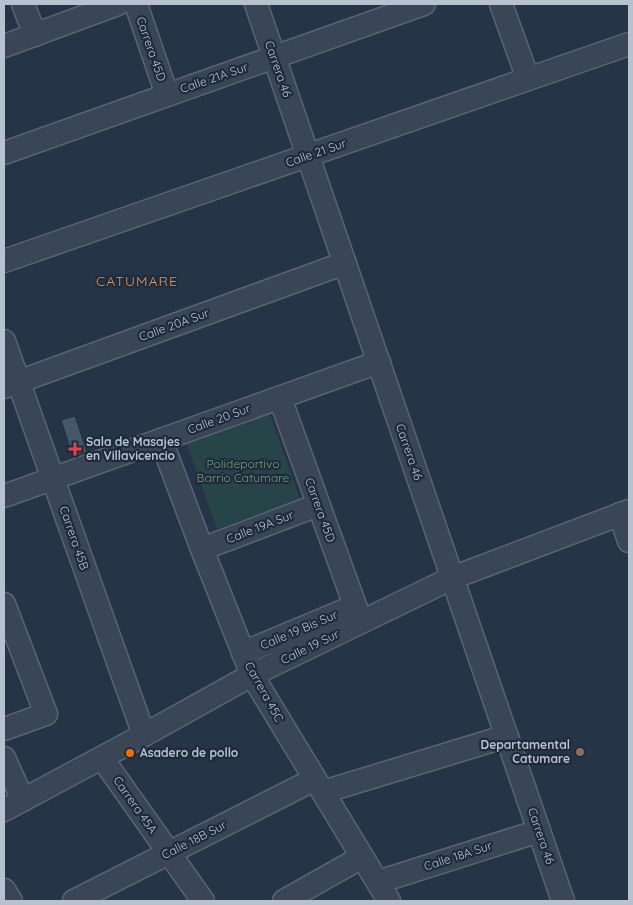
<svg xmlns="http://www.w3.org/2000/svg" width="633" height="905" font-family="Quicksand,sans-serif">
  <rect width="100%" height="100%" fill="#253547"/>
  <!-- green -->
  <polygon fill="#274548" points="269,412 300,499 217,529 186,442"/>
  <!-- building -->
  <polygon fill="#47576b" stroke="#212d3d" points="75,416 87,452 73,457 61,420"/>
  <g fill="none" stroke-linecap="round" stroke-linejoin="round">
    <!-- minor casing -->
    <g stroke="#596473" stroke-width="25">
      <g id="minor">
        <polyline points="23,4 35,35"/>
        <polyline points="136,4 167,95"/>
        <polyline points="256,4 563,901"/>
        <polyline points="501,4 528,79"/>
        <polyline points="4,46 118,4"/>
        <polyline points="4,153 424,4"/>
        <polyline points="4,261 629,44"/>
        <polyline points="4,341 144,735"/>
        <polyline points="4,387 345,263"/>
        <polyline points="280,398 361,622"/>
        <polyline points="161,440 202,549 252,675 389,901"/>
        <polyline points="4,496 379,362"/>
        <polyline points="620,514 629,541"/>
        <polyline points="202,549 318,505"/>
        <polyline points="4,604 46,714 4,729"/>
        <polyline points="243,653 355,606"/>
        <polyline points="4,758 23,800"/>
        <polyline points="102,758 203,901"/>
        <polyline points="323,792 507,736"/>
        <polyline points="4,810 144,735 252,675 452,578 629,511"/>
        <polyline points="378,882 539,831"/>
        <polyline points="4,890 11,901"/>
        <polyline points="74,901 315,779"/>
        <polyline points="284,901 362,857"/>
      </g>
    </g>
    <!-- minor -->
    <use href="#minor" stroke="#3a4656" stroke-width="22"/>
  </g>
  <!-- markers -->
  <path fill="#e0444e" stroke="#1f2b3b" stroke-width="2" d="M72.5 441.5h5v5h5v5h-5v5h-5v-5h-5v-5h5z"/>
  <circle fill="#8d6e63" stroke="#1f2b3b" stroke-width="2" cx="580" cy="752" r="5"/>
  <circle fill="#e8710a" stroke="#1f2b3b" stroke-width="2" cx="130" cy="753" r="5"/>
  <g text-anchor="middle" stroke-width="4.5" stroke-linejoin="round" paint-order="stroke">
    <!-- street labels -->
    <g font-size="12" fill="#b8c2cf" stroke="#1f2b3b">
      <text transform="translate(151 49) rotate(71)" y="4">Carrera 45D</text>
      <text transform="translate(278 69) rotate(71)" y="4">Carrera 46</text>
      <text transform="translate(214 78) rotate(-19)" y="4">Calle 21A Sur</text>
      <text transform="translate(316 153) rotate(-19)" y="4">Calle 21 Sur</text>
      <text transform="translate(174 325) rotate(-20)" y="4">Calle 20A Sur</text>
      <text transform="translate(219 419) rotate(-20)" y="4">Calle 20 Sur</text>
      <text transform="translate(409 452) rotate(71)" y="4">Carrera 46</text>
      <text transform="translate(320 510) rotate(70)" y="4">Carrera 45D</text>
      <text transform="translate(260 527) rotate(-21)" y="4">Calle 19A Sur</text>
      <text transform="translate(74 538) rotate(71)" y="4">Carrera 45B</text>
      <text transform="translate(299 630) rotate(-23)" y="4">Calle 19 Bis Sur</text>
      <text transform="translate(310 647) rotate(-26)" y="4">Calle 19 Sur</text>
      <text transform="translate(264 692) rotate(61)" y="4">Carrera 45C</text>
      <text transform="translate(135 805) rotate(55)" y="4">Carrera 45A</text>
      <text transform="translate(541 836) rotate(71)" y="4">Carrera 46</text>
      <text transform="translate(194 840) rotate(-27)" y="4">Calle 18B Sur</text>
      <text transform="translate(458 856) rotate(-18)" y="4">Calle 18A Sur</text>
    </g>
    <!-- poi labels -->
    <g font-size="12" font-weight="bold" fill="#b8c2cf" stroke="#1f2b3b" text-anchor="start">
      <text x="86" y="446">Sala de Masajes<tspan x="86" dy="14">en Villavicencio</tspan></text>
      <text x="570" y="749" text-anchor="end">Departamental<tspan x="570" dy="14">Catumare</tspan></text>
      <text x="140" y="757">Asadero de pollo</text>
    </g>
    <!-- park labels -->
    <g font-size="12" fill="#6da278" stroke="#1f2b3b">
      <text x="243" y="468">Polideportivo<tspan x="243" dy="14">Barrio Catumare</tspan></text>
    </g>
    <!-- neighbourhood labels -->
    <g font-size="14" letter-spacing="1" fill="#e09562" stroke="#1f2b3b">
      <text x="137" y="286">CATUMARE</text>
    </g>
  </g>
  <!-- border -->
  <rect width="633" height="905" fill="none" stroke="#b8c2cf" stroke-width="10"/>
</svg>
